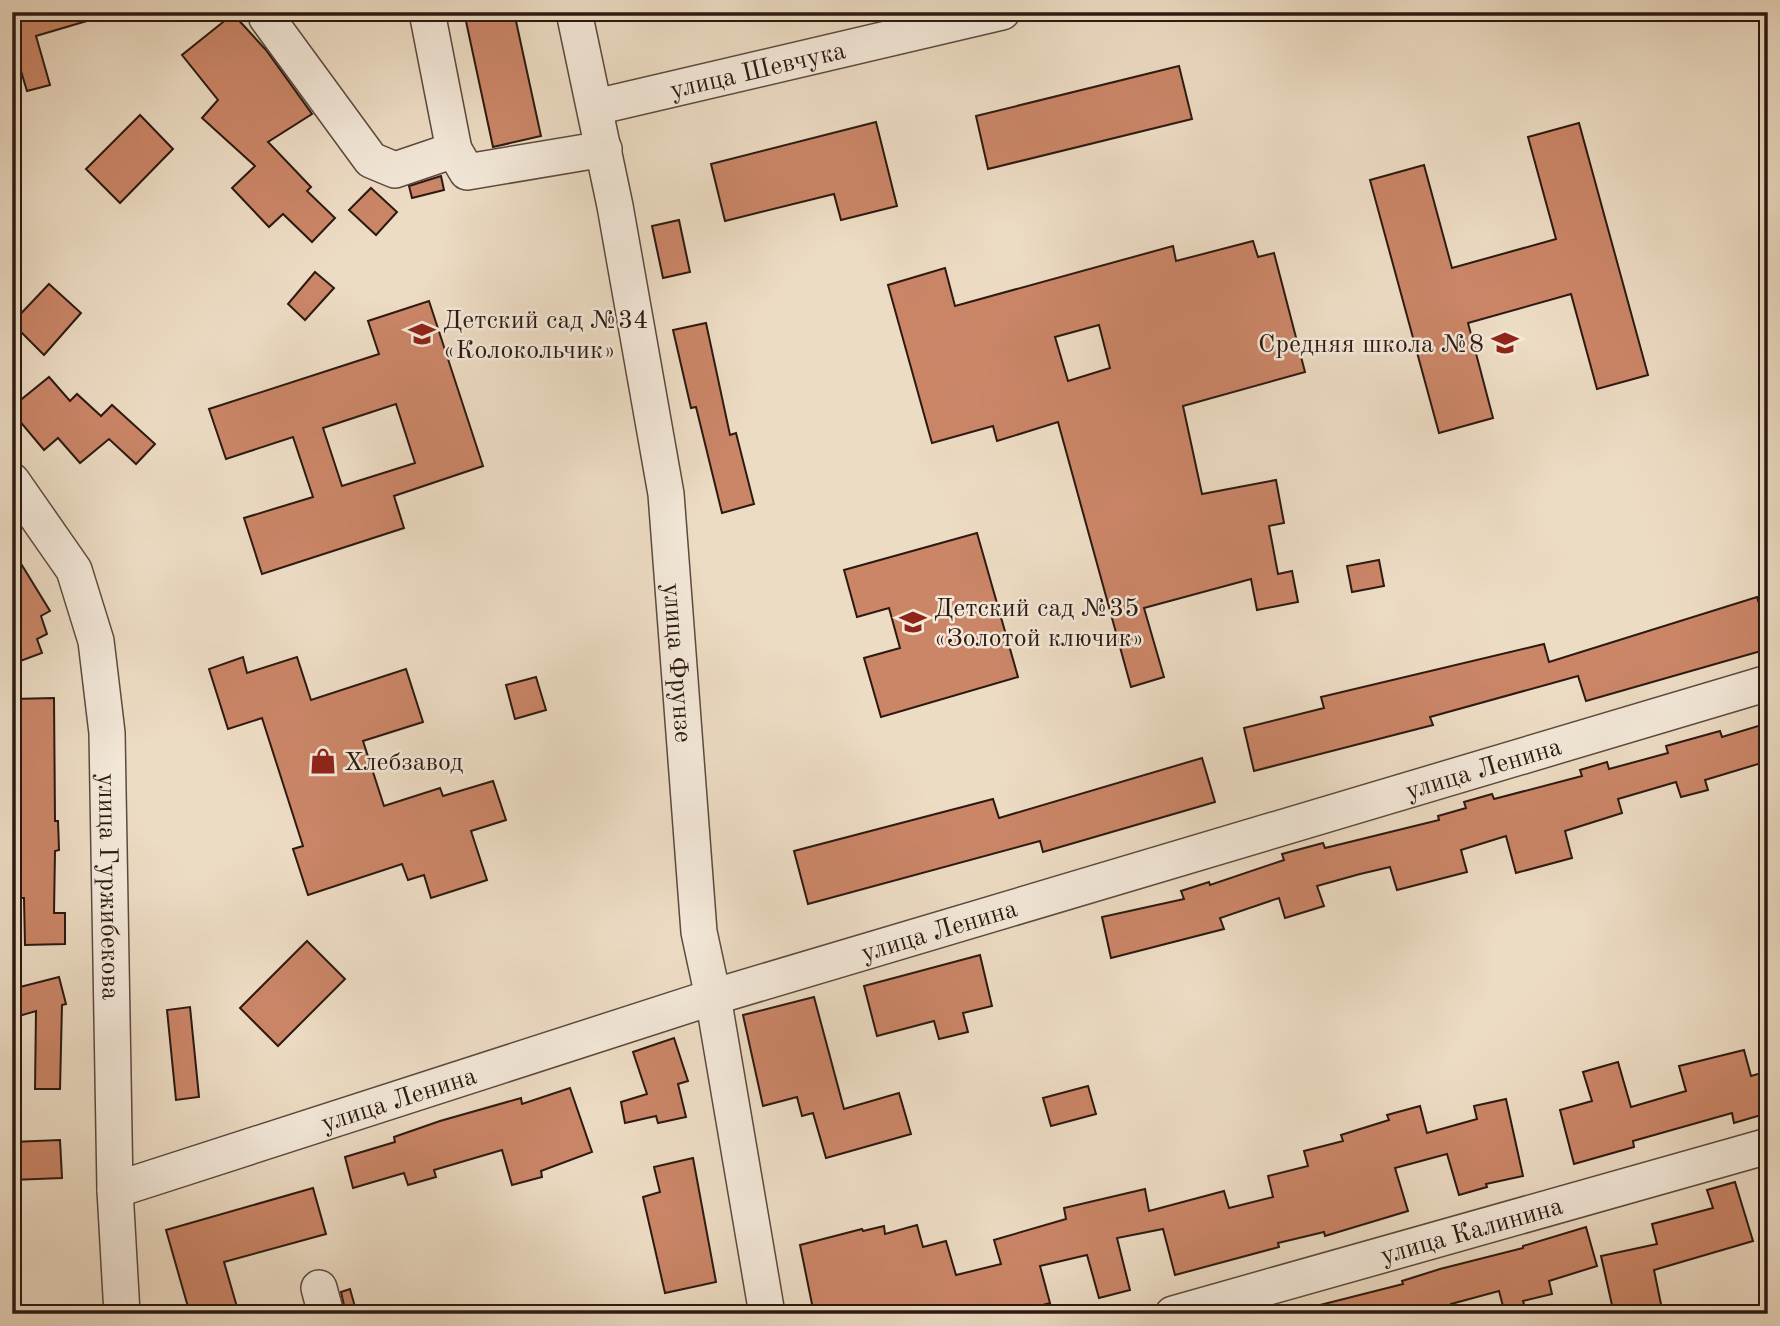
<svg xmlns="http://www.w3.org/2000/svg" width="1780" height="1326" font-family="'Old Standard TT',serif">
  <rect width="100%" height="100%" fill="#eddcc4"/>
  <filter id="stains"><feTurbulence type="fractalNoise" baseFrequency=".00286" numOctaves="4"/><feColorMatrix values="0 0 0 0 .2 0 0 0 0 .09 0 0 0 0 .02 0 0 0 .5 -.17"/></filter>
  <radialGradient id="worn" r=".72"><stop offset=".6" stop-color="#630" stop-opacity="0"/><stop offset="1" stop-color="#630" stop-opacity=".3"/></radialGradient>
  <!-- building -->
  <g fill="#cb8668" stroke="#2c1911" stroke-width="2" fill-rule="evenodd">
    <polygon points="12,12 96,12 97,18 36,36 50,85 27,91 12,41"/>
    <polygon points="464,12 514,12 541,136 493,147"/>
    <polygon points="233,14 266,50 312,114 268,142 311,187 307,191 335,218 312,242 283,214 269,227 232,188 255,166 202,118 218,100 182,55"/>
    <polygon points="1179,66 1192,119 988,169 976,116"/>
    <polygon points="140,115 173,149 120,203 86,169"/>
    <polygon points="876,122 897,206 841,220 834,194 725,221 711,164"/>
    <polygon points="1579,123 1648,375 1597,389 1571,294 1468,323 1493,418 1439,433 1370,180 1424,165 1452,268 1556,239 1528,137"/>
    <polygon points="441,176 444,190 412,198 409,186"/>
    <polygon points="371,188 397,212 376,235 349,210"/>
    <polygon points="679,220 690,272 663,278 652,226"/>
    <path d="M 1253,241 L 1258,257 L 1274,253 L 1305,372 L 1183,406 L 1202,494 L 1276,480 L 1284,523 L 1269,526 L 1278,574 L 1292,571 L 1298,602 L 1257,610 L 1251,579 L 1144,608 L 1164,677 L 1131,687 L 1058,422 L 997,441 L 993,426 L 932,443 L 888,285 L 945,268 L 955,306 L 1173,246 L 1176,261 ZM 1099,325 L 1110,368 L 1068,381 L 1055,337 Z"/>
    <polygon points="315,272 334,288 305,320 288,304"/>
    <polygon points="49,284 81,313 44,355 12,323"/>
    <path d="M 429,301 L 483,466 L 394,496 L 404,528 L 262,574 L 244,518 L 313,497 L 293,437 L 226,459 L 209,409 L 379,354 L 368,321 ZM 396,404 L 415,463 L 342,486 L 323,428 Z"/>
    <polygon points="706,323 730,435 736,433 754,504 722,513 696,407 691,408 673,330"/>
    <polygon points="49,377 70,401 77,394 101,416 112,405 155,444 136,464 109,439 80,463 58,438 44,450 12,412 12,407"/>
    <polygon points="977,533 1018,677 881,717 864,658 900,648 889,608 857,617 844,570"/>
    <polygon points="12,549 50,611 41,616 47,634 37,639 42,653 12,664"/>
    <polygon points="1379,560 1384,586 1352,592 1347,566"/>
    <polygon points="1757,597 1768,632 1768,649 1586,701 1578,676 1430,717 1433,725 1254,771 1244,728 1324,708 1321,697 1544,644 1549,662"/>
    <polygon points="243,657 247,673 297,657 311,700 406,669 423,722 363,741 384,806 440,788 443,796 493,781 506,820 471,831 487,880 431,898 424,875 408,880 402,864 308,895 293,849 303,846 262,718 228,729 209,669"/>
    <polygon points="536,677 546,710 515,719 506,685"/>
    <polygon points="54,698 55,821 58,821 59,850 55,851 54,913 65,913 65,944 25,945 24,898 21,898 20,735 12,735 12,699"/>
    <polygon points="1768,723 1768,761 1705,780 1708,790 1681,797 1676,782 1618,799 1622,813 1565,831 1572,858 1516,873 1506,836 1461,850 1467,872 1397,890 1390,867 1360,874 1317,886 1324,906 1285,918 1279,898 1220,918 1224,929 1111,958 1102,917 1184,899 1181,891 1209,882 1210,885 1284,860 1282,854 1323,843 1325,848 1439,820 1438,816 1466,808 1464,802 1492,794 1494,799 1582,776 1580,770 1607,762 1609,769 1668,753 1666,746 1720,731 1722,737"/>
    <polygon points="1202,758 1215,802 1043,852 1040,841 808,904 794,851 993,799 999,818"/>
    <polygon points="307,941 345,979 278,1046 240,1008"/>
    <polygon points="980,955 992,1006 963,1013 968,1032 939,1039 934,1021 877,1036 864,986"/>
    <polygon points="59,977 66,1004 62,1005 60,1089 35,1089 36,1011 12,1018 12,989"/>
    <polygon points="814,997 844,1109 899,1093 911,1134 826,1158 813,1113 802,1116 797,1097 763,1106 743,1015"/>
    <polygon points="190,1007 199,1097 176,1100 167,1010"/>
    <polygon points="674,1038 688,1081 678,1084 686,1117 658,1123 656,1116 625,1123 621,1102 647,1094 633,1052"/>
    <polygon points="1744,1050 1751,1076 1768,1071 1768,1113 1734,1123 1732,1113 1633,1141 1634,1147 1574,1164 1560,1110 1592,1101 1583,1072 1618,1062 1631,1107 1686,1091 1679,1066"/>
    <polygon points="1088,1086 1096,1114 1051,1126 1043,1098"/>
    <polygon points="570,1088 592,1152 541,1171 542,1177 512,1185 502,1150 434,1170 436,1177 408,1185 404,1173 353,1188 345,1157 395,1142 394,1137 440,1121 521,1098 522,1104"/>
    <polygon points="1506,1099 1523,1176 1486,1184 1487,1187 1459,1195 1447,1154 1395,1168 1408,1211 1325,1236 1324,1232 1278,1243 1279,1247 1175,1275 1163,1229 1117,1238 1130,1290 1099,1298 1087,1255 1040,1266 1050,1303 1011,1314 814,1314 800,1245 862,1229 863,1231 884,1226 885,1234 917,1225 923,1247 946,1241 956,1275 1001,1264 994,1240 1066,1219 1064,1208 1145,1189 1149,1211 1224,1191 1229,1208 1273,1197 1268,1176 1308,1166 1304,1151 1343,1141 1341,1135 1389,1120 1387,1115 1420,1106 1427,1133 1477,1119 1474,1106"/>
    <polygon points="60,1140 62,1178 12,1180 12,1142"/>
    <polygon points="693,1158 716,1282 665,1293 643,1197 660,1192 654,1167"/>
    <polygon points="1735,1182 1753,1241 1654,1270 1663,1314 1614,1314 1601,1256 1657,1244 1652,1224 1713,1208 1707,1190"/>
    <polygon points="313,1188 326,1234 224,1262 239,1314 190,1314 166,1230"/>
    <polygon points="1586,1227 1597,1266 1549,1281 1552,1294 1523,1301 1526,1311 1505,1314 1499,1291 1451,1304 1453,1310 1441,1314 1317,1314 1316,1306 1403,1284 1402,1281 1440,1269 1523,1248 1523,1246"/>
    <polygon points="350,1289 357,1314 346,1314 341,1292"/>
  </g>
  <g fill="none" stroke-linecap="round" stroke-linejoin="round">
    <!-- minor casing -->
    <g stroke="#5c4a3e" stroke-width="38">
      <g id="minor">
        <polyline points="274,12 267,18 371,160 395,170 454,150 427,12"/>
        <path id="s1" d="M 574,12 L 615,206 L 666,494 L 699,932 L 713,997 L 767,1314"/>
        <path id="s2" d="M 596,107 L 1002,12"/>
        <polyline points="454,150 467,172 604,149"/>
        <path id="s3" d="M 12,481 L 74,570 L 96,641 L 107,733 L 115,1190 L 122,1314"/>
        <path id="s4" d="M 115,1190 L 713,997 L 1768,683"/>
        <polyline points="319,1288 326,1314"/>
        <path id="s5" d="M 1173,1314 L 1768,1146"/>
      </g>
    </g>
    <!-- minor -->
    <use href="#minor" stroke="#f3e8d9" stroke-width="35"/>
  </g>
  <!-- icons -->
  <defs>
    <g id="school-bare" transform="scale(2.1)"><path d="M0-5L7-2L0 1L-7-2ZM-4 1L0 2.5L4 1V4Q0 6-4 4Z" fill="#8f2418" stroke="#f3e8d9" stroke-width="2.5" paint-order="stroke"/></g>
    <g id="shop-bare" transform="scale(2.1)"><path d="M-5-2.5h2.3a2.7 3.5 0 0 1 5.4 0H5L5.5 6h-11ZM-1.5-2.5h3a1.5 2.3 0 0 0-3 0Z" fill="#8f2418" stroke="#f3e8d9" stroke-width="2.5" paint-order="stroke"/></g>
  </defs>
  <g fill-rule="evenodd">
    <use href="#school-bare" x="422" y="334"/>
    <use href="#school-bare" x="1505" y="343"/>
    <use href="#school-bare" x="913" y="622"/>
    <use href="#shop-bare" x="323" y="761"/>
  </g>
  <g text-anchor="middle" stroke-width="5" stroke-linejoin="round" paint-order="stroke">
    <!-- street labels -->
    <g font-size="26" fill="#2c1911" stroke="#f3e8d9">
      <text dy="9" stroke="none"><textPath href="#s2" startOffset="166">улица Шевчука</textPath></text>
      <text dy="9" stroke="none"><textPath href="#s1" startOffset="660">улица Фрунзе</textPath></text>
      <text dy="9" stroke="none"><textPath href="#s4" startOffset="1432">улица Ленина</textPath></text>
      <text dy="9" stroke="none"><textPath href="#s3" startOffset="429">улица Гуржибекова</textPath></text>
      <text dy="9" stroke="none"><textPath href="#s4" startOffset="864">улица Ленина</textPath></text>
      <text dy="9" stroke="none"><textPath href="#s4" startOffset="298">улица Ленина</textPath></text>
      <text dy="9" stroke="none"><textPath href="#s5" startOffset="310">улица Калинина</textPath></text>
    </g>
    <!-- poi labels -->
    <g font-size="26" fill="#2c1911" stroke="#f3e8d9" text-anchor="start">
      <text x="443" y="328">Детский сад №34<tspan x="443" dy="30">«Колокольчик»</tspan></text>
      <text x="1484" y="352" text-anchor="end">Средняя школа №8</text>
      <text x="934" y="616">Детский сад №35<tspan x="934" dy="30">«Золотой ключик»</tspan></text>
      <text x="344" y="770">Хлебзавод</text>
    </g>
  </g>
  <!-- margin -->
  <rect width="1780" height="1326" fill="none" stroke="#eddcc4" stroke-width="42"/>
  <rect x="14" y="14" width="1752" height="1298" fill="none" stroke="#2c1911" stroke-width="3.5"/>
  <rect x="21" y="21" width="1738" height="1284" fill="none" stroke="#2c1911" stroke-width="2"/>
  <rect width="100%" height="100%" filter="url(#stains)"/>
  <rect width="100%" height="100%" fill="url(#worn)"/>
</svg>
